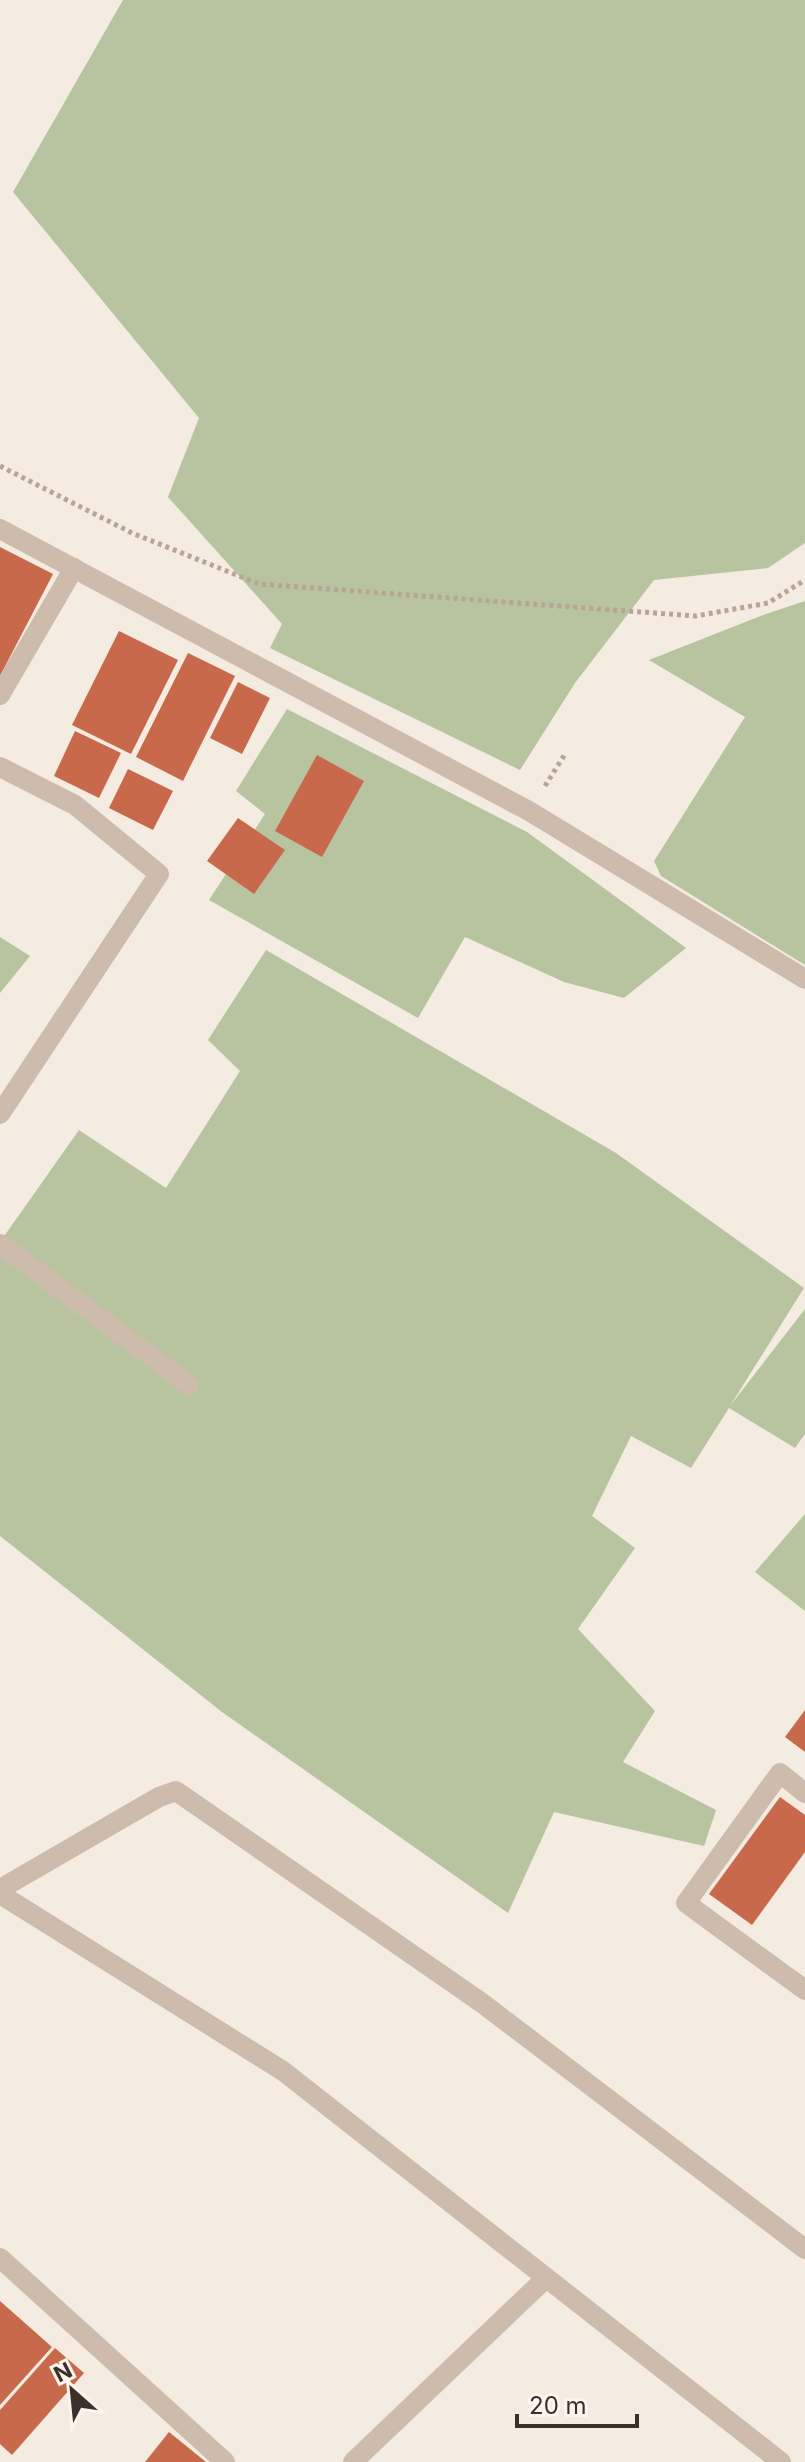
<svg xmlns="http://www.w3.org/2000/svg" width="805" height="2462" font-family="Inter,sans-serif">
  <rect width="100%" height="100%" fill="#f4ebe1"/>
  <!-- green -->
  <g fill="#b8c4a0">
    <polygon points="123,0 805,0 805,543 768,568 654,580 575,683 520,770 270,648 282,624 168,497 199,418 13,192"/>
    <polygon points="805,601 805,965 661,876 654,861 745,717 649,660 763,615"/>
    <polygon points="287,709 527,832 686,948 624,998 564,982 465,937 418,1018 209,900 265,814 236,791"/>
    <polygon points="0,937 30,956 0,993"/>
    <polygon points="266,950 616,1153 804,1288 730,1406 805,1309 805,1434 795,1448 729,1408 691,1468 631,1436 592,1516 635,1548 578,1629 655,1711 623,1762 716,1810 704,1846 554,1812 508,1913 222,1712 0,1536 0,1242 79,1130 166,1188 240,1071 208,1040"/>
    <polygon points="805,1514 805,1611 755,1572"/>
  </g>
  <!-- building -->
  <g fill="#c8694b">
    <polygon points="0,547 53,574 0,676"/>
    <polygon points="119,631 178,660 131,754 72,725"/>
    <polygon points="188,653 235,676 183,781 136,757"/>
    <polygon points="238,682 270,698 242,754 210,738"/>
    <polygon points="75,731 121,753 99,798 54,776"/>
    <polygon points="317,755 364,781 322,857 275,831"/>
    <polygon points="128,769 173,791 153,830 109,808"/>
    <polygon points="238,818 285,850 254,894 207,861"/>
    <polygon points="805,1710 805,1752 785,1737"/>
    <polygon points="780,1797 805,1815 805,1852 752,1925 709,1894"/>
    <polygon points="0,2301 52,2347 0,2405"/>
    <polygon points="55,2348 84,2373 12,2455 0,2444 0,2410"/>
    <polygon points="169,2432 206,2462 145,2462"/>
  </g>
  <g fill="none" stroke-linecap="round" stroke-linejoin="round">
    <!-- path -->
    <g stroke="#b9a596" stroke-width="5" stroke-dasharray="4 4" stroke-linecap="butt">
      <polyline points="0,466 132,533 259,584 696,616 768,603 805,580"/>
      <polyline points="545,786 565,754"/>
    </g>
    <!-- minor -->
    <g stroke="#cdbbac" stroke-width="20">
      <polyline points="0,529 529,811 805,979"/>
      <polyline points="0,695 74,568"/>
      <polyline points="0,767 75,805 159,874 0,1114"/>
      <polyline points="0,1244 189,1385"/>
      <polyline points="805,1793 780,1773 686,1903 805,1990"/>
      <polyline points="0,1889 159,1797 176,1791 482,2003 805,2249"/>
      <polyline points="0,1894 283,2071 781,2462"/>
      <polyline points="0,2258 225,2462"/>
      <polyline points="353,2462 545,2279"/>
    </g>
  </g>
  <!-- north arrow -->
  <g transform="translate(72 2390) rotate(333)" stroke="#fbf5ee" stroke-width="6" paint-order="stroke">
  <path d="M0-6L14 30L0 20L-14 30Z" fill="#3b302b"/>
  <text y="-12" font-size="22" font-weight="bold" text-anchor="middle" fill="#3b302b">N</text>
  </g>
  <!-- scale -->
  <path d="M517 2414v12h120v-12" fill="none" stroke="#3b302b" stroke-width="4"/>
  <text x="529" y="2414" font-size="24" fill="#3b302b" stroke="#fbf5ee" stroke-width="6" paint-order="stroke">20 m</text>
</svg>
